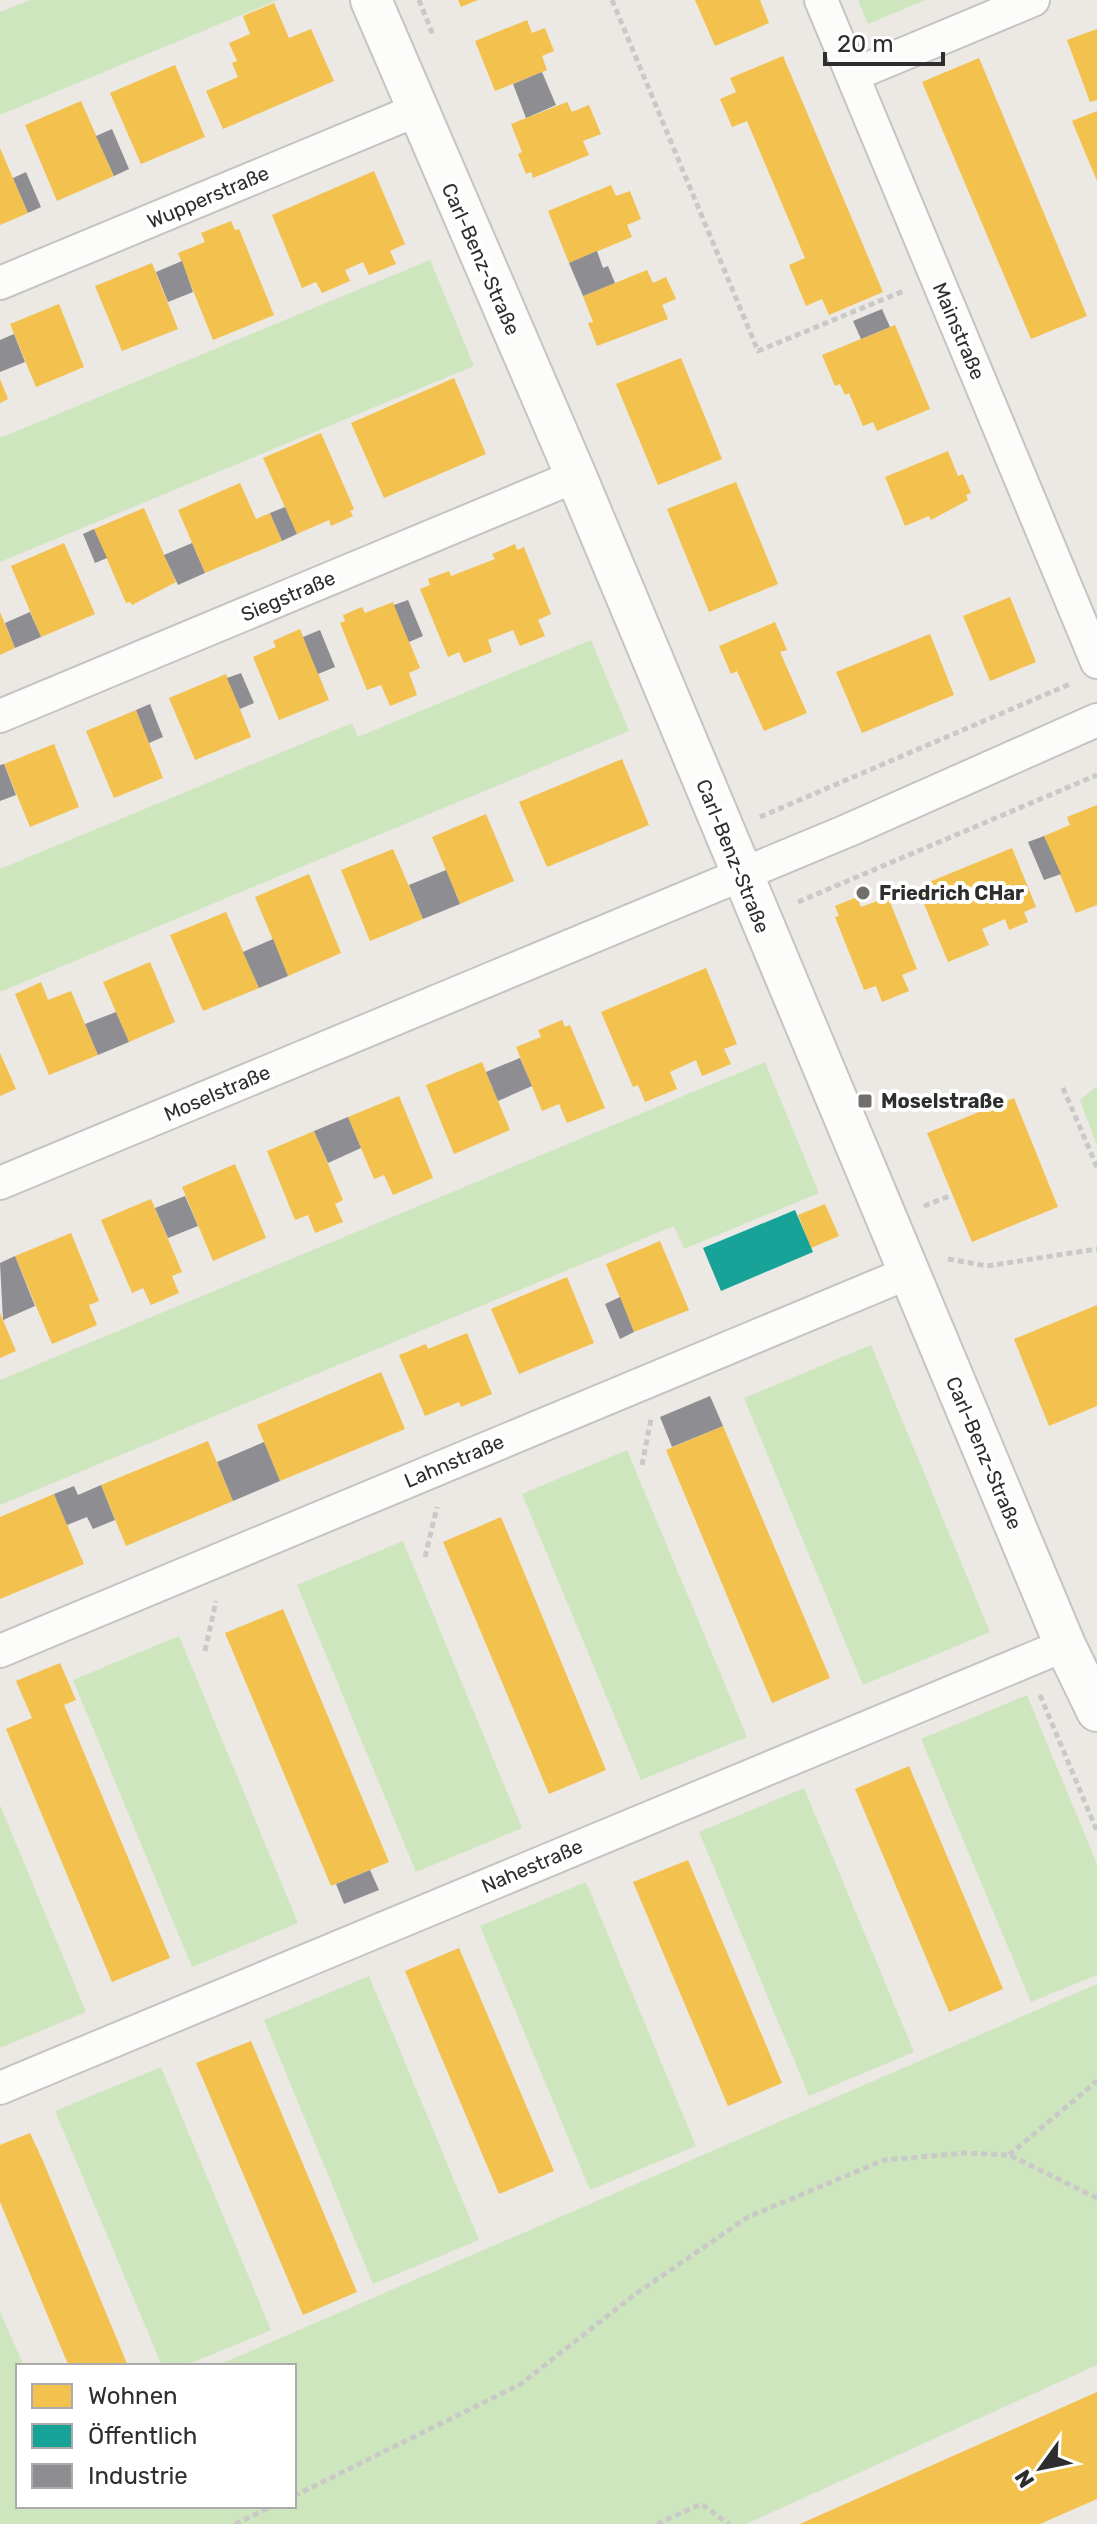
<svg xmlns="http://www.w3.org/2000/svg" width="1097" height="2524" font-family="Rubik,sans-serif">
  <rect width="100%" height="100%" fill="#ece8e4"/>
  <!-- green -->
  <g fill="#cee6be">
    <polygon points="30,0 278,0 0,115 0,12"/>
    <polygon points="858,0 925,0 868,24"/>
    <polygon points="430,260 474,366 0,562 0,438"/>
    <polygon points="591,640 629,731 0,992 0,869 352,723 358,737"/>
    <polygon points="765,1062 819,1193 684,1249 674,1226 0,1505 0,1380"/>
    <polygon points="1097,1086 1097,1146 1080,1100"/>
    <polygon points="871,1345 990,1632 863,1685 744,1398"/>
    <polygon points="627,1450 747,1737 641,1780 522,1494"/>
    <polygon points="403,1541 522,1828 416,1872 297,1585"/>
    <polygon points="179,1636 298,1923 192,1967 73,1680"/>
    <polygon points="1027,1695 1097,1864 1097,1975 1031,2002 921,1739"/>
    <polygon points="804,1788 914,2052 809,2096 699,1832"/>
    <polygon points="0,1805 86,2012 0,2048"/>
    <polygon points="586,1882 696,2146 590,2190 480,1926"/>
    <polygon points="369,1976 479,2240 373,2284 264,2020"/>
    <polygon points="1097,1984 1097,2365 746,2524 0,2524 0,2312 24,2366 18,2366 18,2506 294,2506 294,2366 216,2366"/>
    <polygon points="161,2067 271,2330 184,2366 162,2366 55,2111"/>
  </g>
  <!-- homes -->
  <g fill="#f2c14e">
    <polygon points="458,0 478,0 461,7"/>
    <polygon points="695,0 760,0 769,23 715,46"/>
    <polygon points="274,3 289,38 311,29 334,81 223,129 206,91 238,77 232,63 237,61 229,43 250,34 243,16"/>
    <polygon points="527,20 532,33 545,28 554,51 542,56 547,70 495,91 475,41"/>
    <polygon points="1097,29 1097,100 1090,102 1067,40"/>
    <polygon points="783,56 883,292 829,315 822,299 806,306 789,265 805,258 747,121 732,127 720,99 736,92 730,78"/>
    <polygon points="979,58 1087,316 1031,339 922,82"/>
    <polygon points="175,65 205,137 141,164 110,93"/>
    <polygon points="81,101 114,176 57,201 25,125"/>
    <polygon points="567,102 572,112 589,105 601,134 583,141 589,155 533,178 531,172 526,174 518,154 522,152 511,124"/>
    <polygon points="1097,111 1097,181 1072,121"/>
    <polygon points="0,148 28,213 0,225"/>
    <polygon points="374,171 405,244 390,251 396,264 369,275 363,262 345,270 350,281 322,293 316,282 302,288 272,215"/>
    <polygon points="611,185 616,196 630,191 641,219 627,225 632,237 569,263 548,211"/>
    <polygon points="231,221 235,230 239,229 274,315 213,340 178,253 205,242 201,233"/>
    <polygon points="152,263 178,329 122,351 95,286"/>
    <polygon points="647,270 653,283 666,277 676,299 662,305 668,319 597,346 588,323 593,322 583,296"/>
    <polygon points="59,304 84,367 36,387 10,324"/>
    <polygon points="895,325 930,409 877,431 873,422 863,426 849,393 845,395 840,384 835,386 822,355"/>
    <polygon points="681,358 722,459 658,485 616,384"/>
    <polygon points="454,378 486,454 384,498 351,423"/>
    <polygon points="0,379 8,399 0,403"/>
    <polygon points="321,433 354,509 350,511 353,516 331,526 329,520 297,534 263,458"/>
    <polygon points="948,451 958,476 963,474 971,493 966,495 968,500 931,520 929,516 905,526 885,477"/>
    <polygon points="736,482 778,584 709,612 667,509"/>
    <polygon points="240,483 256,519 270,513 282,541 205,573 178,510"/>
    <polygon points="144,508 176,582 132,605 130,602 126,603 94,529"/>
    <polygon points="64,543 95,614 41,637 11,566"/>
    <polygon points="515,544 517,550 524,547 551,614 538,620 545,636 520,646 513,630 488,640 492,652 464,663 459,652 448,657 420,589 430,585 428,579 449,571 451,576 495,559 492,554"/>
    <polygon points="1010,597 1036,662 990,681 963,616"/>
    <polygon points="393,602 420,668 409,673 417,695 390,706 381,685 367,690 340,623 345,621 343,615 362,607 365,613"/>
    <polygon points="0,612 15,648 0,655"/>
    <polygon points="775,622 787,650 780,652 807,713 764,731 737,671 731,674 719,646"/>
    <polygon points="300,629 329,700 279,720 253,657 276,647 273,641"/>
    <polygon points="930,634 954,695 862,733 836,672"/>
    <polygon points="226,674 251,737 195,760 169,698"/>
    <polygon points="136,710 163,778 114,798 86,731"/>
    <polygon points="54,744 79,807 30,827 4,764"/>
    <polygon points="622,759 649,825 547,867 519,802"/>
    <polygon points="1097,805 1097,905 1076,913 1044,836 1070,825 1067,817"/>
    <polygon points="486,814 514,881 460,904 432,837"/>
    <polygon points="1012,848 1036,907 1024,912 1028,922 1009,930 1005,919 982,929 989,945 948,962 917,887"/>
    <polygon points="393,849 423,919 370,941 341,870"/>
    <polygon points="309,874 341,953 288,976 255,897"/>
    <polygon points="857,897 861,907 888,897 917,969 902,975 909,991 882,1002 876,986 864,990 835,917 839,916 835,906"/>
    <polygon points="226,912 259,988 203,1011 170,935"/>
    <polygon points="150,962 175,1022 129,1042 103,982"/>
    <polygon points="706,968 737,1044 724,1049 731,1064 702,1076 696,1060 670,1072 677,1089 645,1102 638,1085 633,1087 601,1012"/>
    <polygon points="41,982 48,1000 71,991 98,1055 49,1075 15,994"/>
    <polygon points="562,1020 565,1027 570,1025 605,1108 567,1123 559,1104 542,1111 516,1047 541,1037 538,1030"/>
    <polygon points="0,1053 16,1089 0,1096"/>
    <polygon points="482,1062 510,1130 454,1154 426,1085"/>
    <polygon points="399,1096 433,1178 393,1195 384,1175 374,1179 348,1117"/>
    <polygon points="1014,1098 1058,1207 972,1242 927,1133"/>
    <polygon points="314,1131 343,1200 335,1204 343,1222 315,1233 308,1215 295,1220 267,1151"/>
    <polygon points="235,1164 266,1238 213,1261 182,1187"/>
    <polygon points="151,1199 182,1272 172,1276 179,1293 151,1305 143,1288 132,1293 101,1220"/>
    <polygon points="825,1204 839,1236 811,1248 798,1215"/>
    <polygon points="71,1233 99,1301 89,1305 97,1325 52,1344 15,1256"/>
    <polygon points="660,1241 689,1310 634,1332 606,1264"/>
    <polygon points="567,1277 594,1343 519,1374 491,1309"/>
    <polygon points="1097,1305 1097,1406 1049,1426 1014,1339"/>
    <polygon points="0,1313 16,1351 0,1358"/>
    <polygon points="467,1333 492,1394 461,1407 459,1402 425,1416 399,1355 426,1344 428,1349"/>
    <polygon points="381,1372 405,1429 280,1481 257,1425"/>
    <polygon points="723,1426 830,1678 772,1703 666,1450"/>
    <polygon points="208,1441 233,1501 126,1546 101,1485"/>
    <polygon points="54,1494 84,1564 0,1599 0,1517"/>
    <polygon points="501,1517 606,1770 549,1794 443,1542"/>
    <polygon points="283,1609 389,1862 331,1886 225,1633"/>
    <polygon points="60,1663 76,1700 64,1705 170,1958 112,1982 6,1729 32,1718 16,1681"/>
    <polygon points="909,1766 1003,1989 949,2012 855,1789"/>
    <polygon points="688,1860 782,2083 728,2106 633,1882"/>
    <polygon points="459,1948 554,2171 499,2194 405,1971"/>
    <polygon points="251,2041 357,2292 303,2315 196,2063"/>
    <polygon points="30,2133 43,2161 128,2366 69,2366 65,2357 0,2202 0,2145"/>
    <polygon points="1097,2392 1097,2499 1040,2524 800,2524"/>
  </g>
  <!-- public -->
  <polygon fill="#17a398" points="795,1210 813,1252 721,1291 703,1248"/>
  <!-- industry -->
  <g fill="#8d8d92">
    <polygon points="542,72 556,105 526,118 513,84"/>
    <polygon points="112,129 129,169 114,176 96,136"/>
    <polygon points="26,172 41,207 28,213 13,178"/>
    <polygon points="597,251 603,268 608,266 615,283 583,296 569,263"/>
    <polygon points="182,261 193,292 168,302 156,272"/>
    <polygon points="882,309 890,327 861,339 853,321"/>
    <polygon points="14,334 25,362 0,372 0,340"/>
    <polygon points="285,507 297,534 282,541 270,513"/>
    <polygon points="94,529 107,558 95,563 83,534"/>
    <polygon points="192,543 205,573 178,585 164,555"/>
    <polygon points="408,600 423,636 409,642 394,605"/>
    <polygon points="30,612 41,637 15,648 5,623"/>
    <polygon points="320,630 335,667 318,674 303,637"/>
    <polygon points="241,673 254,703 240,709 227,678"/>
    <polygon points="150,704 163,737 149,743 136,710"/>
    <polygon points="4,764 16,795 0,801 0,765"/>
    <polygon points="1044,836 1061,874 1044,880 1028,842"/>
    <polygon points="446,870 460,904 423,919 409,885"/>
    <polygon points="273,939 288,976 259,988 243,952"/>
    <polygon points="116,1012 129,1042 98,1055 85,1024"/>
    <polygon points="520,1058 532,1086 498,1101 486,1072"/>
    <polygon points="348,1117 361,1148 328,1163 314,1131"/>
    <polygon points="185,1196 198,1226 168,1238 155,1208"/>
    <polygon points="15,1256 35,1306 3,1320 0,1263"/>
    <polygon points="620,1297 634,1332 620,1339 605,1304"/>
    <polygon points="710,1396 723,1426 672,1447 660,1417"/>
    <polygon points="264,1442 280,1481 233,1501 217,1462"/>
    <polygon points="101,1485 115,1520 93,1529 87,1517 67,1525 54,1494 74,1486 78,1495"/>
    <polygon points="370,1870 379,1890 344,1904 336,1884"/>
  </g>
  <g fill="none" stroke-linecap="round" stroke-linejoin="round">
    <!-- minor casing -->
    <g stroke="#c5c4c5" stroke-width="36">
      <g id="minor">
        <polyline points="821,0 1097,662"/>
        <polyline points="853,75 1033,0"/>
        <polyline points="0,283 417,110"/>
        <polyline points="0,716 576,476"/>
        <polyline points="0,1183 849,830 1097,720"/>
        <polyline points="0,1651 908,1273"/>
        <polyline points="0,2088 1065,1645"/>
      </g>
    </g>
    <!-- tertiary casing -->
    <g stroke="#c5c4c5" stroke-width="44">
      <polyline id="tertiary" points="371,0 576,476 1065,1645 1097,1711"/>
    </g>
    <!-- path -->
    <g stroke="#c9c9c8" stroke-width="5" stroke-dasharray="6 4" stroke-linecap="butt">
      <polyline points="419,0 433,35"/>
      <polyline points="612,0 758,351 906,290"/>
      <polyline points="760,817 1070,684"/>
      <polyline points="798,902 1097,775"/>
      <polyline points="1063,1088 1097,1167"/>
      <polyline points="924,1206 952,1195"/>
      <polyline points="948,1259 987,1266 1097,1249"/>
      <polyline points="642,1465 651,1419"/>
      <polyline points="425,1557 437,1507"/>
      <polyline points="205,1651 216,1601"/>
      <polyline points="1040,1695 1097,1831"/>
      <polyline points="1009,2155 1097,2081"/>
      <polyline points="294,2496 521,2384 634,2295 748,2217 884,2160 965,2153 1009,2155 1097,2198"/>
      <polyline points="235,2524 273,2506"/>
      <polyline points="657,2524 701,2504 729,2524"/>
    </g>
    <!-- minor -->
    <use href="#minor" stroke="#fcfcfb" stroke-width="32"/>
    <!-- tertiary -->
    <use href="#tertiary" stroke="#fcfcfb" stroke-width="40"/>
  </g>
  <!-- markers -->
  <g fill="#706f6e" stroke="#fff" stroke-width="3">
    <circle cx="863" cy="893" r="8"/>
    <rect x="857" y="1093" width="16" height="16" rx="4"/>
  </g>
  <g text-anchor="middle" stroke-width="8" stroke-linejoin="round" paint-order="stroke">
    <!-- street labels -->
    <g font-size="20" fill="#2e2e2e" stroke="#fff">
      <text transform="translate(208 197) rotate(-23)" y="7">Wupperstraße</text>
      <text transform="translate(481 259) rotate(66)" y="7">Carl-Benz-Straße</text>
      <text transform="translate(959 331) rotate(67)" y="7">Mainstraße</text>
      <text transform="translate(288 596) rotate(-23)" y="7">Siegstraße</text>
      <text transform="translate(733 856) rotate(68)" y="7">Carl-Benz-Straße</text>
      <text transform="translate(217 1093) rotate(-23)" y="7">Moselstraße</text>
      <text transform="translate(984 1453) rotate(67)" y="7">Carl-Benz-Straße</text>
      <text transform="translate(454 1461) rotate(-23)" y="7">Lahnstraße</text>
      <text transform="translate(532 1866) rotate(-23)" y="7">Nahestraße</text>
    </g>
    <!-- poi labels -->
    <g font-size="20" font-weight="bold" fill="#2e2e2e" stroke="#fff" text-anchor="start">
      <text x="879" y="900">Friedrich CHar</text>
      <text x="881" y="1108">Moselstraße</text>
    </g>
  </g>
  <!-- legend -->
  <rect x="16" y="2364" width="280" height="144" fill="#ffffff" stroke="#ababab" stroke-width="2"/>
  <rect x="32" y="2384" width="40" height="24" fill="#f2c14e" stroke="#ababab" stroke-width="2"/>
  <text x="88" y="2404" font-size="24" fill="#2e2e2e">Wohnen</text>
  <rect x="32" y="2424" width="40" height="24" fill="#17a398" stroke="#ababab" stroke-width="2"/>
  <text x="88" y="2444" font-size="24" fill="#2e2e2e">Öffentlich</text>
  <rect x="32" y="2464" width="40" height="24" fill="#8d8d92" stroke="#ababab" stroke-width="2"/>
  <text x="88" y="2484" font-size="24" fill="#2e2e2e">Industrie</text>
  <!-- north arrow -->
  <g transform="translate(1041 2468) rotate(237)" stroke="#ffffff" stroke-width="6" paint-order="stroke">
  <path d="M0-6L14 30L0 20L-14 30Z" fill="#2e2e2e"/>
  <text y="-12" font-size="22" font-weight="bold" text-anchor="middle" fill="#2e2e2e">N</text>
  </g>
  <!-- scale -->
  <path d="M825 52v12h118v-12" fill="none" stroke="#2e2e2e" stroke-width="4"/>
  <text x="837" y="52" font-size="24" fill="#2e2e2e" stroke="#ffffff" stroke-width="6" paint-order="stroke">20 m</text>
</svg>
